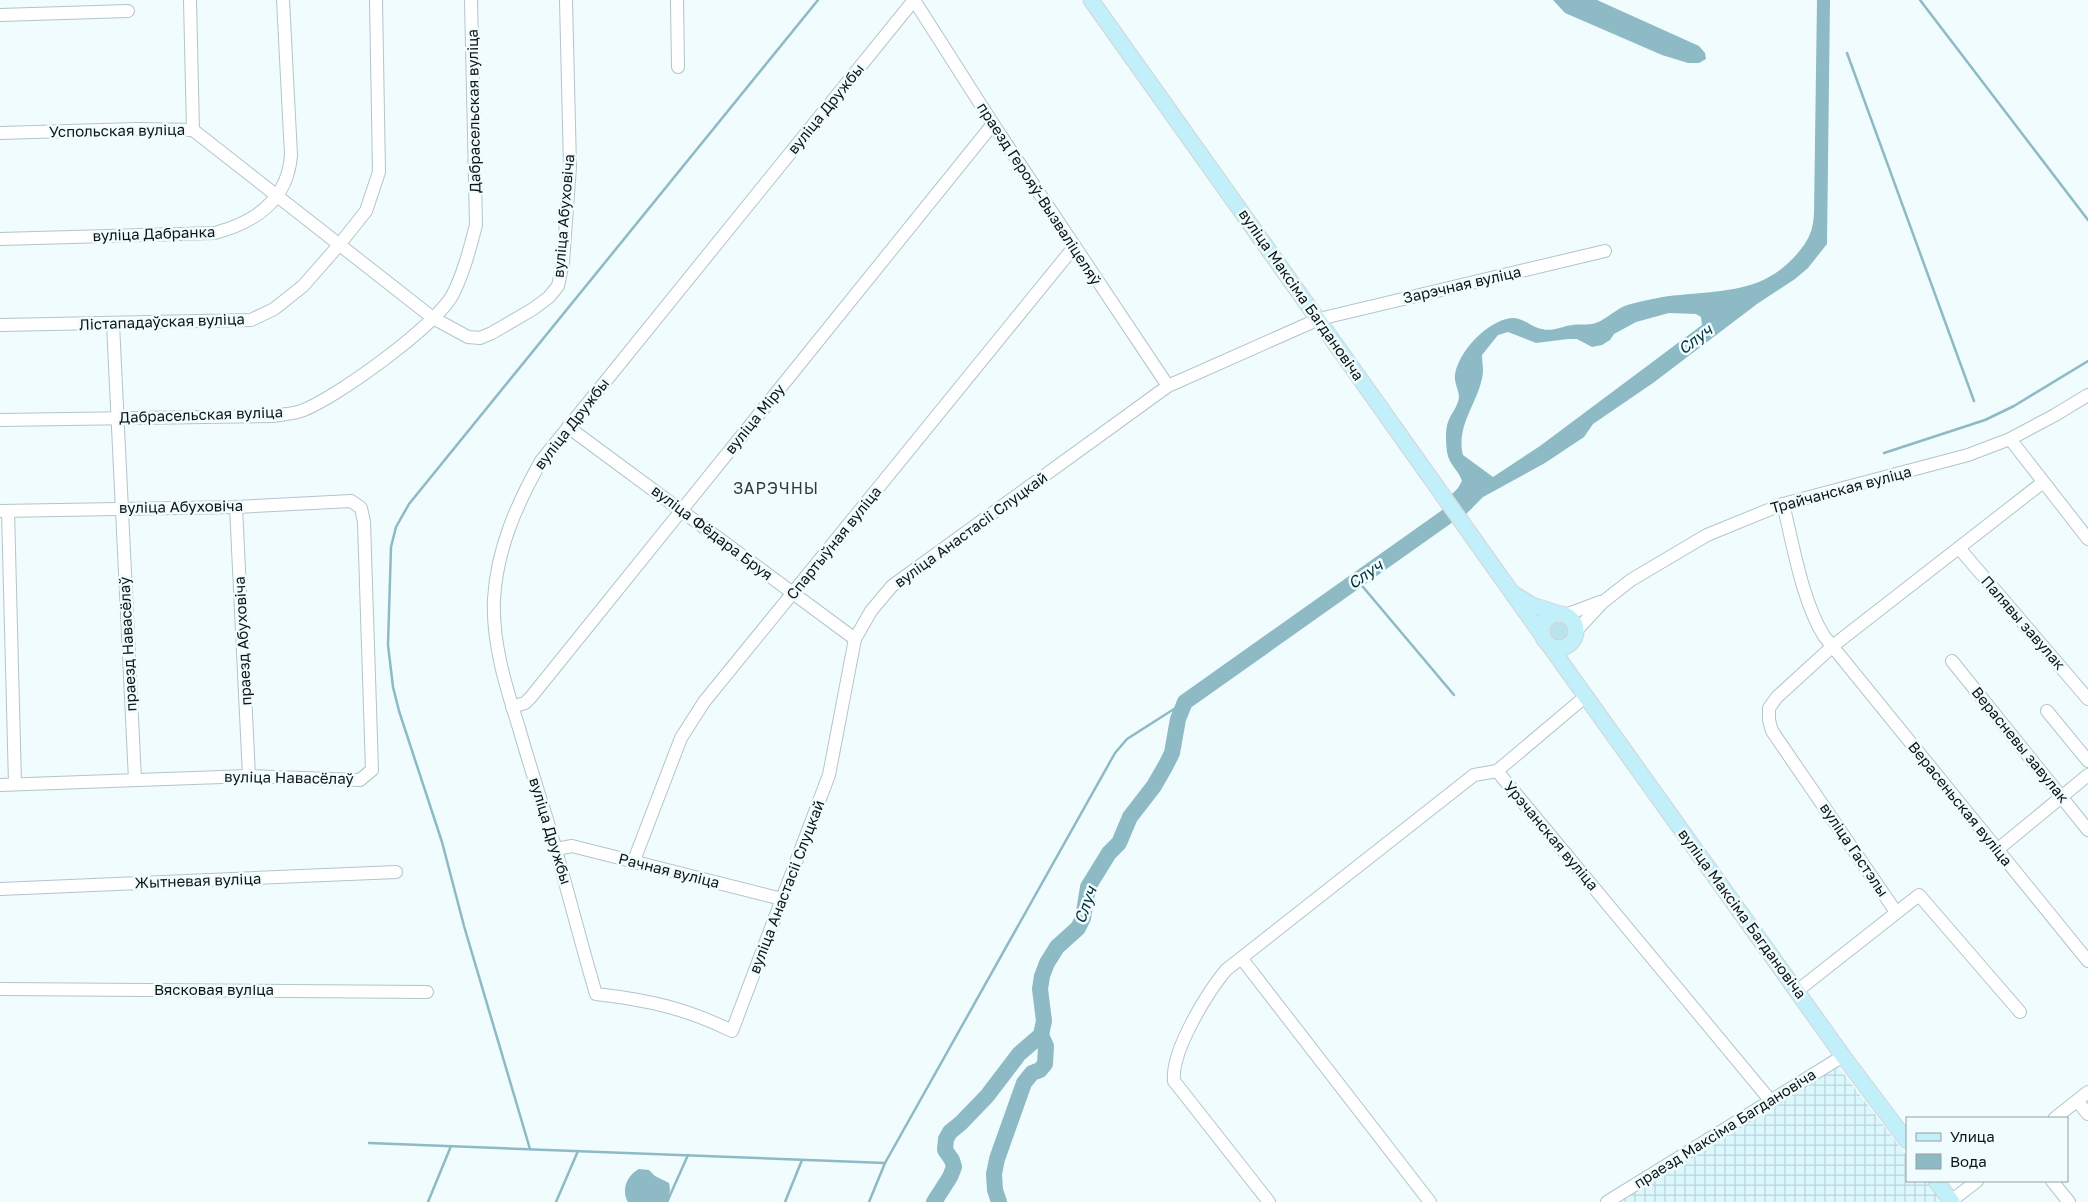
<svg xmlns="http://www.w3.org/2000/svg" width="2088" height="1202" font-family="'Golos Text',sans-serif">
  <defs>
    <pattern id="industrial-grid" width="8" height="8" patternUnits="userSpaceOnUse" patternTransform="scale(1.25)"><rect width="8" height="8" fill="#dcf8ff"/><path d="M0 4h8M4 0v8" fill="none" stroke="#bcd4da"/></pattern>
  </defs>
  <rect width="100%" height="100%" fill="#f0fcfe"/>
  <!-- industrial -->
  <polygon fill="url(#industrial-grid)" points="1837,1065 1907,1156 1907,1181 1926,1181 1943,1202 1613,1202"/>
  <!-- grass -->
  <circle fill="#b9e4ee" cx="1560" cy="631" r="12"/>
  <!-- water -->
  <g fill="#8dbac4" fill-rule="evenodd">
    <polygon points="1553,0 1597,0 1699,46 1705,53 1706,59 1699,63 1688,63 1662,55 1565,13"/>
    <path d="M 1817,0 L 1830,0 L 1827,244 L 1808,268 L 1795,279 L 1757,304 L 1653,383 L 1593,424 L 1584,437 L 1545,463 L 1483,497 L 1466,514 L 1452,494 L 1458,488 L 1462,481 C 1458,469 1449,465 1447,452 C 1446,443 1445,430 1448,422 C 1451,413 1458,407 1459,397 C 1459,390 1454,383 1455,375 C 1458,352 1487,321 1511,318 C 1523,317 1531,327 1542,329 C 1552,332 1563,326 1572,325 C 1578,324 1585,325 1591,324 C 1604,323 1616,307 1631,304 C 1647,300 1663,296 1680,295 C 1726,290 1764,292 1797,254 C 1809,240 1813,231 1814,213 ZM 1669,313 L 1696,314 L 1701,317 L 1702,325 L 1540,446 L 1493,477 L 1463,455 C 1455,424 1481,400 1483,371 C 1483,366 1482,360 1482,355 L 1498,335 L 1508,332 L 1536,343 L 1568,339 L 1577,339 L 1592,347 L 1602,345 L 1610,340 L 1614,334 L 1636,322 Z"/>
    <path d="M 639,1169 L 649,1170 L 655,1176 L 669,1183 L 670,1189 L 668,1202 L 628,1202 C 621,1190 627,1175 639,1169 Z"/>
  </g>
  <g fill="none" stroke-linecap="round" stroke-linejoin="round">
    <!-- stream -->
    <g stroke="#8dbac4" stroke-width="2.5">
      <polyline points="1920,0 2088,220"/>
      <polyline points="1847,53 1974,401"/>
      <polyline points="1884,453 1985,420 2014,406 2088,361"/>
      <polyline points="1358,581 1454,695"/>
      <polyline points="369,1143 885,1163"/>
      <polyline points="530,1149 464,926 442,842 399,711 393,687 388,645 391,547 396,527 409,504 818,0"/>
      <polyline points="428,1202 451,1146"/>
      <polyline points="556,1202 578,1151"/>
      <polyline points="667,1202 688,1155"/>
      <polyline points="785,1202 802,1160"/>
      <polyline points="869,1202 885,1163 1115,753 1127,739 1185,702"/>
    </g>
    <!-- river -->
    <g stroke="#8dbac4" stroke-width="16">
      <polyline points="934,1202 950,1177 954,1167 952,1160 945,1150 946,1139 950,1132 961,1123 987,1096 1019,1054 1041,1035 1044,1021 1040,989 1042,976 1047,963 1057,947 1078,928 1083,918 1088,887 1109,853 1119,843 1130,817 1154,786 1166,765 1172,753 1178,719 1185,702 1466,503"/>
      <polyline points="999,1202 995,1190 994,1174 997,1159 1024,1083 1032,1073 1040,1070 1045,1064 1046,1046 1041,1035"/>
    </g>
    <!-- minor casing -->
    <g stroke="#b3c5ca" stroke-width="14">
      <g id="minor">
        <polyline points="677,0 678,67"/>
        <path d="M 914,0 L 541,461 C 517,504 497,548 494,599 C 492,643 506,687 519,728 C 528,760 538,791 548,823 C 565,879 579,937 596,994 C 648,1000 685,1008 732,1031 L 829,775 L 855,639 L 871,611 L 892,586 L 1168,386 L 1319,319 L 1605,251"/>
        <polyline points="914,0 993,124 1168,386"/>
        <polyline points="0,15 128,11"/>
        <polyline points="193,130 433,318 468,337 480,338 492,333 533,309 549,297 558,286 563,262 570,167 566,0"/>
        <polyline points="0,133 137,129 193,130 190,0"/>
        <path d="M 0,239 L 215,233 C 256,222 288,199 291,155 L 283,0"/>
        <polyline points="113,324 135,780"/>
        <polyline points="0,325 251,320 274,309 303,286 339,245 366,211 379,172 376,0"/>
        <path d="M 0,420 L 274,416 C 283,414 293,414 301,411 C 335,399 437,325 453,294 C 464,272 470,248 476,225 L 471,0"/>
        <polyline points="568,427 855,639"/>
        <polyline points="2010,439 2088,539"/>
        <path d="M 1783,504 C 1793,544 1802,601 1824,636 L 2088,961"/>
        <polyline points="236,507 249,776"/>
        <polyline points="0,511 236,507 351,501 361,508 364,522 372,770 360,780 249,776 0,785"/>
        <polyline points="8,511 15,784"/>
        <polyline points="1959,548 2088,699"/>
        <polyline points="1565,615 1600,602"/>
        <polyline points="1576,631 1603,602 1631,580 1707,535 1783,504 1968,455 2010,439 2055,415 2088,395"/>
        <polyline points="1952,661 2088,830"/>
        <polyline points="512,707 525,703 531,697 993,124"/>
        <polyline points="2047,711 2088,761"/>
        <polyline points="1497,771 1770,1100"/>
        <polyline points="1497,771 1586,696"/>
        <polyline points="556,849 572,846 782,899"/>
        <polyline points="1997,850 2088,775"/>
        <polyline points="633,863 681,738 704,702 1074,247"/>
        <polyline points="0,889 396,872"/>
        <polyline points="1896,912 1772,731 1769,720 1769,708 1777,697 1834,645 2042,483"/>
        <polyline points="1242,959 1430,1202"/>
        <polyline points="0,989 427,992"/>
        <polyline points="1797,991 1919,895 2020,1012"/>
        <polyline points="2077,1101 2088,1114"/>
        <polyline points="2055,1118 2088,1092"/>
        <polyline points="2052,1181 2069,1202"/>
        <polyline points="1951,1201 1977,1181"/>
        <path d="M 1269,1202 L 1174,1081 C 1171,1051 1207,993 1226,970 L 1474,775 L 1497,771"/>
        <polyline points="1607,1202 1843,1056"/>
      </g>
    </g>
    <!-- major casing -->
    <g stroke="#d4d5d5" stroke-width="17">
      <g id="major">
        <polyline points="1091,0 1542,635"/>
        <polyline points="1516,595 1532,605 1560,614"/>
        <circle cx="1559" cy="631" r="17"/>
        <polyline points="1549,645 1843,1056 1907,1141"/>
        <polyline points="1936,1181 1952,1202"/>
      </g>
    </g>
    <!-- minor -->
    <use href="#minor" stroke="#fff" stroke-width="12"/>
    <!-- major -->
    <use href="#major" stroke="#c1effa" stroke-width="15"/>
  </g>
  <g text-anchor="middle" stroke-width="5" stroke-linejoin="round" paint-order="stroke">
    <!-- street labels -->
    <g font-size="15" fill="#0f1617" stroke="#f0fcfe">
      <text transform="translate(826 109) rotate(-51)" y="5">вуліца Дружбы</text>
      <text transform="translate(474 111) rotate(-91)" y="5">Дабрасельская вуліца</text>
      <text transform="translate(117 131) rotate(-1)" y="5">Успольская вуліца</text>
      <text transform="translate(1039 194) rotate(57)" y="5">праезд Герояў-Вызваліцеляў</text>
      <text transform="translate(564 216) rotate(-85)" y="5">вуліца Абуховіча</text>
      <text transform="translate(154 234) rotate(-2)" y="5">вуліца Дабранка</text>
      <text transform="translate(1462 285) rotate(-13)" y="5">Зарэчная вуліца</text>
      <text transform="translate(1301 295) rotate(55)" y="5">вуліца Максіма Багдановіча</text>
      <text transform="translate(162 322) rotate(-2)" y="5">Лістападаўская вуліца</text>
      <text transform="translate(201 415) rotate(-2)" y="5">Дабрасельская вуліца</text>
      <text transform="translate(755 419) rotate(-51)" y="5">вуліца Міру</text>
      <text transform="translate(572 424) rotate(-52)" y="5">вуліца Дружбы</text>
      <text transform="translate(1841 490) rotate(-15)" y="5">Трайчанская вуліца</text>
      <text transform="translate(181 507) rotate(-1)" y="5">вуліца Абуховіча</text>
      <text transform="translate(971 530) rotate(-36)" y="5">вуліца Анастасіі Слуцкай</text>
      <text transform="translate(712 533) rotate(37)" y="5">вуліца Фёдара Бруя</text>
      <text transform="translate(834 543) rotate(-51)" y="5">Спартыўная вуліца</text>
      <text transform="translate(2023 623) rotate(49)" y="5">Палявы завулак</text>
      <text transform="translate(243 641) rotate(-93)" y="5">праезд Абуховіча</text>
      <text transform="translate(128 644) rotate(-93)" y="5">праезд Навасёлаў</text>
      <text transform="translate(2020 745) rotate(51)" y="5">Верасневы завулак</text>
      <text transform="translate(289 778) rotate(1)" y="5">вуліца Навасёлаў</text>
      <text transform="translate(1960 804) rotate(51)" y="5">Верасеньская вуліца</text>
      <text transform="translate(550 831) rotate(73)" y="5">вуліца Дружбы</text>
      <text transform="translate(1551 836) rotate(50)" y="5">Урэчанская вуліца</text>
      <text transform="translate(1854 850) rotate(56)" y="5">вуліца Гастэлы</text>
      <text transform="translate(669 871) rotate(14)" y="5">Рачная вуліца</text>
      <text transform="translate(198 881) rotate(-2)" y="5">Жытневая вуліца</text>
      <text transform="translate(787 887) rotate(-69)" y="5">вуліца Анастасіі Слуцкай</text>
      <text transform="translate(1742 914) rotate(54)" y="5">вуліца Максіма Багдановіча</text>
      <text x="214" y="995">Вясковая вуліца</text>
      <text transform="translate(1725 1129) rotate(-32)" y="5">праезд Максіма Багдановіча</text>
    </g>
    <!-- water labels -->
    <g font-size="16" font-style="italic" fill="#05323a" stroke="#f0fcfe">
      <text transform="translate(1695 339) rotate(-37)" y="6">Случ</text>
      <text transform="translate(1365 574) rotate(-35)" y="6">Случ</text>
      <text transform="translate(1085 905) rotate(-71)" y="6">Случ</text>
    </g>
    <!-- neighbourhood labels -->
    <g font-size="16" letter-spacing="1" fill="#2d3c40" stroke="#f0fcfe">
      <text x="776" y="494">ЗАРЭЧНЫ</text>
    </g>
  </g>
  <!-- legend -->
  <rect x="1906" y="1117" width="162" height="65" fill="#f0fcfe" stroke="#96a0a2"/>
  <rect x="1916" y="1133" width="25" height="8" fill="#c1effa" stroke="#96a0a2"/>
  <text x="1950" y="1142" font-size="15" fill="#0f1617">Улица</text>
  <rect x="1916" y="1154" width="25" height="15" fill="#8dbac4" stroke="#96a0a2"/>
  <text x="1950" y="1167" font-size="15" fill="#0f1617">Вода</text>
</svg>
